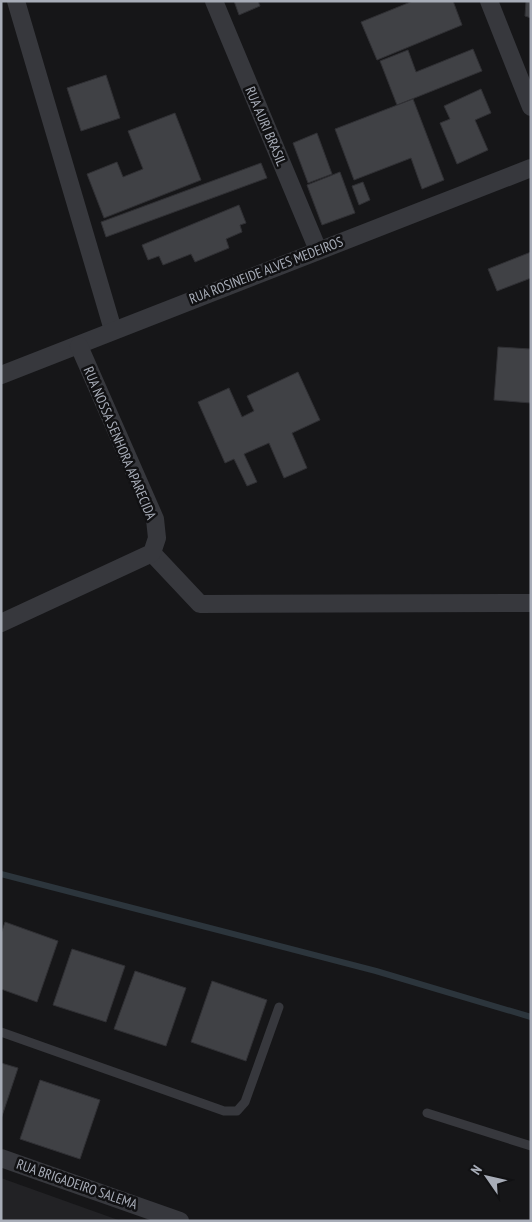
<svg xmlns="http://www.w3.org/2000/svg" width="532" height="1222" font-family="'PT Sans Narrow',sans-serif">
  <rect width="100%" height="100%" fill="#161618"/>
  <!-- built -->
  <polygon fill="#222225" points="1,1178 121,1221 1,1221"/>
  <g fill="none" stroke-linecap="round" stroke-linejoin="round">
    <!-- stream -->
    <polyline stroke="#2c353c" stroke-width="6" points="1,874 376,971 531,1017"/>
  </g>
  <!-- building -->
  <g fill="#404145" stroke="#303034">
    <polygon points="234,1 258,1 260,6 239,15"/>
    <polygon points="413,1 453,1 462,25 377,60 361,22"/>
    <polygon points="526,1 531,1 531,18 525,16"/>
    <polygon points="473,49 482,71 397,105 380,61 408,50 416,72"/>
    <polygon points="106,75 120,118 81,131 67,88"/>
    <polygon points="481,89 491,113 475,120 488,150 457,164 440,123 450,119 444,106"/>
    <polygon points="413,99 444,180 422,189 411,158 354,180 335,129"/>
    <polygon points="175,113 201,180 104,218 87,174 117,162 123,177 143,169 128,131"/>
    <polygon points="317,133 332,174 308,183 293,143"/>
    <polygon points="261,163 267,178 106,237 101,222"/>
    <polygon points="340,172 355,213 322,225 307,185"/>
    <polygon points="363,182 370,200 359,205 352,186"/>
    <polygon points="239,205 246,223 240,225 242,232 226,239 229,248 195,262 191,254 163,265 159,256 148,260 142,245"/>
    <polygon points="531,252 531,278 497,291 488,269"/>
    <polygon points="498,347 531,349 531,403 494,400"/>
    <polygon points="298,372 320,420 292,433 307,468 284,478 269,443 244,454 257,482 247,486 234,459 225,463 198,402 229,388 242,417 254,411 247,396"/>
    <polygon points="5,922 58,941 37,1002 1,989 1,934"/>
    <polygon points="72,949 125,966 106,1022 53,1005"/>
    <polygon points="135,971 186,988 166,1046 114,1029"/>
    <polygon points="212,981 267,1000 246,1061 191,1042"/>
    <polygon points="1,1063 18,1068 1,1119"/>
    <polygon points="40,1080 100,1100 80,1159 20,1139"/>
  </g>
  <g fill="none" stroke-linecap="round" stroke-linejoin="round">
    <!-- service -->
    <g stroke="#37383d" stroke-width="9">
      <polyline points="1,1032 224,1111 237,1111 245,1102 279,1007"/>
      <polyline points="427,1113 531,1146"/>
    </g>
    <!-- minor -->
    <g stroke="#37383d" stroke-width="18">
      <polyline points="16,1 113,330"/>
      <polyline points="214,1 318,250"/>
      <polyline points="489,1 531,107"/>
      <polyline points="1,375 531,168"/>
      <polyline points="152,553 200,604 531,603"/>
      <polyline points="1,623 152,553 157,538 155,519 79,346"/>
      <polyline points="1,1158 180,1221"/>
    </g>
  </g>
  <g text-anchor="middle" stroke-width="5" stroke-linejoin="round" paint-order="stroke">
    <!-- street labels -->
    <g font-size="14" fill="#a8adb8" stroke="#111113">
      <text transform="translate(266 126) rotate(67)" y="5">RUA AURI BRASIL</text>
      <text transform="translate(266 270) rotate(-21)" y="5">RUA ROSINEIDE ALVES MEDEIROS</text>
      <text transform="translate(120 443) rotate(67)" y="5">RUA NOSSA SENHORA APARECIDA</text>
      <text transform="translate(77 1184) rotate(19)" y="5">RUA BRIGADEIRO SALEMA</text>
    </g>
  </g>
  <!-- border -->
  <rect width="532" height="1222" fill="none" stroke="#a8adb8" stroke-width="5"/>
  <!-- north arrow -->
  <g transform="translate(487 1177) rotate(304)" stroke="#111113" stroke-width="4" paint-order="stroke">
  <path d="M0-4L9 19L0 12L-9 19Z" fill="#a8adb8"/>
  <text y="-8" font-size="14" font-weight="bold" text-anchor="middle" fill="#a8adb8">N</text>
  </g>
</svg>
